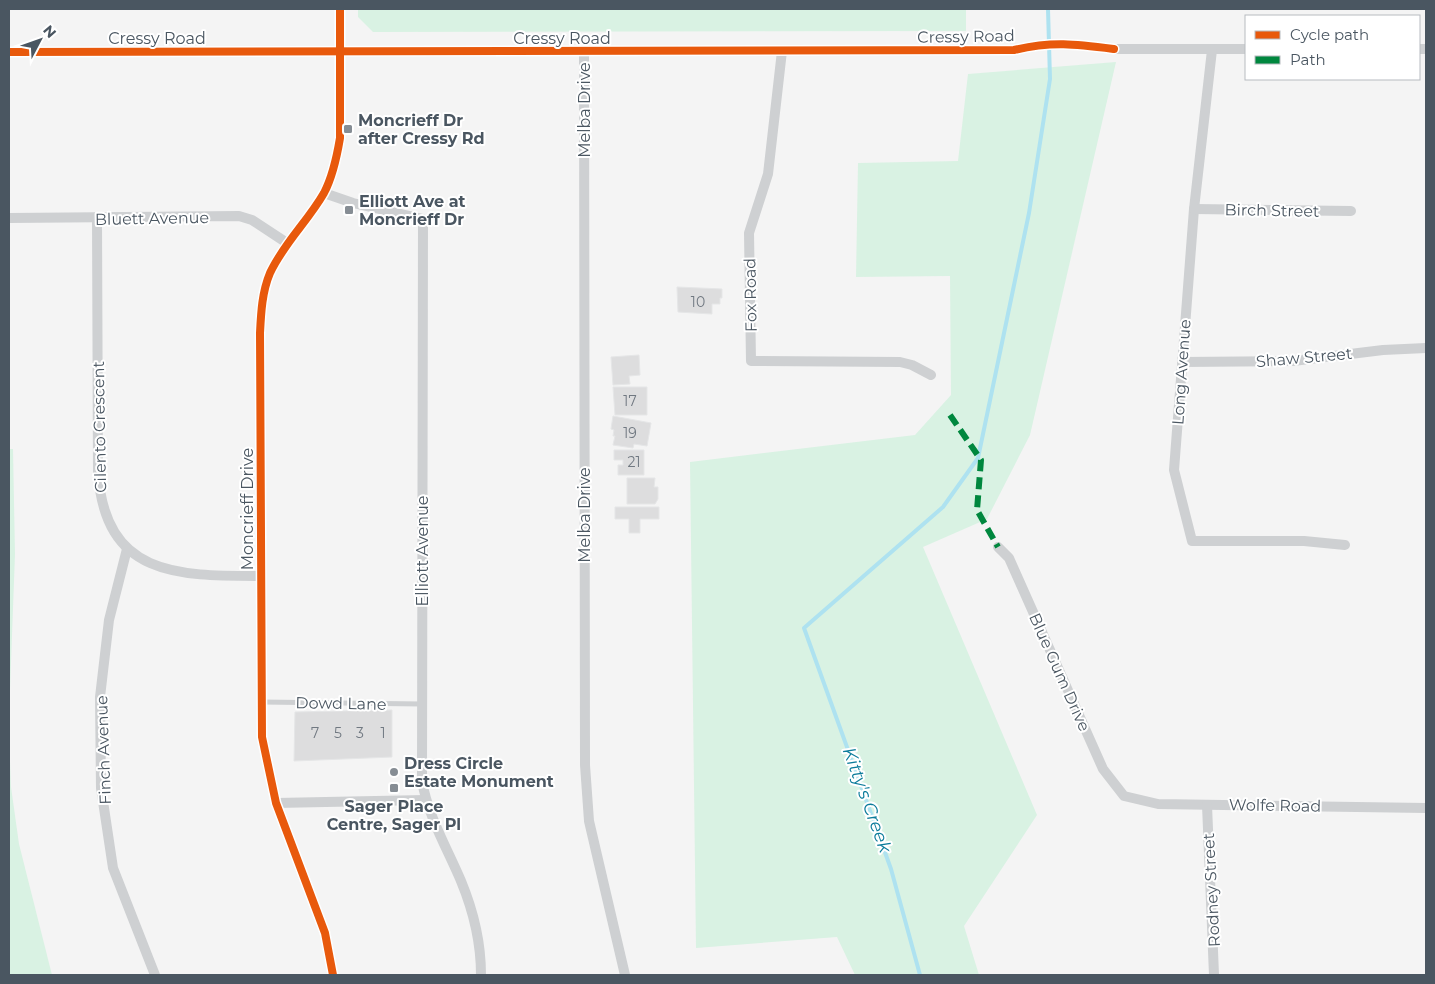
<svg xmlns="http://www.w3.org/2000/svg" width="1435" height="984" font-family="Montserrat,sans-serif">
  <rect width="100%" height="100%" fill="#f4f4f4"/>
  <!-- green -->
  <g fill="#d9f2e3">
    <polygon points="358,9 966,9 966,31 373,32 358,17"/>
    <polygon points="1116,62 1030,435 987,519 923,547 1037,815 964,926 979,975 855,975 837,937 696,948 690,462 915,435 951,395 950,276 856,277 858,163 958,161 968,74"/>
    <polygon points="9,449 13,449 15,554 9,717"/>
    <polygon points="9,736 11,787 19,844 52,975 9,975"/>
  </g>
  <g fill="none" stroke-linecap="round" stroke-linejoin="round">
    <!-- stream -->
    <polyline stroke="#aee2f0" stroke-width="4" points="920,975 891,869 804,628 943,507 978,458 1029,213 1050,79 1048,9"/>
  </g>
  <!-- building -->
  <g fill="#ddddde" stroke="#e5e6e7">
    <polygon points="677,287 722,289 722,298 720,298 720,304 712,304 712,314 678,312"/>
    <polygon points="639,355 640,375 629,376 630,384 613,385 611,357"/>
    <polygon points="613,387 647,387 647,415 615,415"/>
    <polygon points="613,416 651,423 647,446 634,444 633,448 613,445 615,436 613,436 614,430 611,429"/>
    <polygon points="614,450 644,450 644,475 618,475 618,465 623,465 623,460 614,460"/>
    <polygon points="627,478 655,478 654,487 658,487 658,499 655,504 627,504"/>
    <polygon points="615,507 659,507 659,519 640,519 640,533 629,533 629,519 615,519"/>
    <polygon points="392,710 392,757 294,761 295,712"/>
  </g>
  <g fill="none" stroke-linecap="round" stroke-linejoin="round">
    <!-- service -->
    <polyline stroke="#ced0d2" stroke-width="5" points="261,702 422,704"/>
    <!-- minor -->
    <g stroke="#ced0d2" stroke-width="10">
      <polyline points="1114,49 1246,49"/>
      <polyline points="1419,49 1426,49"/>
      <polyline points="1212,50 1194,209 1174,470 1192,541 1304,541 1345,545"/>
      <polyline points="584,51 585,765 589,821 625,975"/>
      <polyline points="782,51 768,174 749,233 751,361 900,362 912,365 931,375"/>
      <polyline points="9,52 1014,50"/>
      <path d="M 324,193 L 353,203 L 423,219 L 422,781 C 428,816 447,848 461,881 C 473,910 481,944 481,975"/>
      <polyline points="1194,209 1351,211"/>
      <polyline points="9,218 239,216 252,220 287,243"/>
      <path d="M 97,219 L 98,472 C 105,576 176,576 260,576"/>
      <polyline points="1182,362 1293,361 1383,350 1426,348"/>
      <polyline points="998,547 1009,558 1103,769 1124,796 1158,804 1426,808"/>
      <polyline points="127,549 109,620 100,697 101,788 113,868 155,975"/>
      <polyline points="276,803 425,800"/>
      <polyline points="1207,805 1214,975"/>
      <path d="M 333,975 L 325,933 L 276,803 L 262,737 L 260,333 C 261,313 262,292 270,273 C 284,243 308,221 324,193 C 333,176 337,156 340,138 L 340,9"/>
    </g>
    <!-- quiet -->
    <polyline stroke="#00873e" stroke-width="6" stroke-dasharray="12 6" stroke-linecap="butt" points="950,415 981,460 977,510 998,547"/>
    <!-- cycleway casing -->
    <g stroke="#fff" stroke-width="11">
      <g id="cycleway">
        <path d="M 9,52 L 1014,50 C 1052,41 1075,44 1114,49"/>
        <path d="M 333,975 L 325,933 L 276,803 L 262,737 L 260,333 C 261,313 262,292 270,273 C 284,243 308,221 324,193 C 333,176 337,156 340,138 L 340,9"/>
      </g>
    </g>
    <!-- cycleway -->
    <use href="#cycleway" stroke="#e8590c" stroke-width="8"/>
  </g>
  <!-- markers -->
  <g fill="#868d94" stroke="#fff" stroke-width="2">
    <rect x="343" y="124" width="10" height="10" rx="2.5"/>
    <rect x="344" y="205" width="10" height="10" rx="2.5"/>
    <circle cx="394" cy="772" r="5"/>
    <rect x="389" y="783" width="10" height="10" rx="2.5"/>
  </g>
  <g text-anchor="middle" stroke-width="4" stroke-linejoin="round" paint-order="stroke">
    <!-- number labels -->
    <g font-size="14" fill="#707881">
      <text x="698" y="307">10</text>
      <text x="630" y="406">17</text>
      <text x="630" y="438">19</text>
      <text x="634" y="467">21</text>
      <text x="315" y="738">7</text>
      <text x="338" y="738">5</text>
      <text x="360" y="738">3</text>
      <text x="383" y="738">1</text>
    </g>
    <!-- street labels -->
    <g font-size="16" fill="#4a5661" stroke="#fff">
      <text transform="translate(966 36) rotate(-1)" y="6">Cressy Road</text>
      <text x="157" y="44">Cressy Road</text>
      <text x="562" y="44">Cressy Road</text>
      <text transform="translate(584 110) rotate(-90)" y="6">Melba Drive</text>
      <text transform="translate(1272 210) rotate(1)" y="6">Birch Street</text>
      <text transform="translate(152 218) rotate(-1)" y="6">Bluett Avenue</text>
      <text transform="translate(750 295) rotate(-91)" y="6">Fox Road</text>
      <text transform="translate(1304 357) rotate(-5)" y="6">Shaw Street</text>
      <text transform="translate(1181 372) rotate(-86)" y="6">Long Avenue</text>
      <text transform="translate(99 427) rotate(-91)" y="6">Cilento Crescent</text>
      <text transform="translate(247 509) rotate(-90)" y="6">Moncrieff Drive</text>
      <text transform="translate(584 515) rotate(-90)" y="6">Melba Drive</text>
      <text transform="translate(422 551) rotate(-90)" y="6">Elliott Avenue</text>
      <text transform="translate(1060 672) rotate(66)" y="6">Blue Gum Drive</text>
      <text transform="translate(341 703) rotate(1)" y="6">Dowd Lane</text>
      <text transform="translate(103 750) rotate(-92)" y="6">Finch Avenue</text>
      <text transform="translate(1275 805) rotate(1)" y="6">Wolfe Road</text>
      <text transform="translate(1211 890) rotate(-93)" y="6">Rodney Street</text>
    </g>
    <!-- poi labels -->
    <g font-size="16" font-weight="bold" fill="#4a5661" stroke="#fff" text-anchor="start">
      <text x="358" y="126">Moncrieff Dr<tspan x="358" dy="18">after Cressy Rd</tspan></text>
      <text x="359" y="207">Elliott Ave at<tspan x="359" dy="18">Moncrieff Dr</tspan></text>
      <text x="404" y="769">Dress Circle<tspan x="404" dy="18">Estate Monument</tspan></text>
      <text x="394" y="812" text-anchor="middle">Sager Place<tspan x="394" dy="18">Centre, Sager Pl</tspan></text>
    </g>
    <!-- water labels -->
    <g font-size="18" font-style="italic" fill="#0c7c9b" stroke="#fff">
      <text transform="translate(867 800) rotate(70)" y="6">Kitty's Creek</text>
    </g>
  </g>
  <!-- border -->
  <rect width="1435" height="984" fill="none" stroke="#4a5661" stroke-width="20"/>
  <!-- legend -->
  <rect x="1245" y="15" width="175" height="65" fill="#ffffff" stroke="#b7bbc0"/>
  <rect x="1255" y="31" width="25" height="8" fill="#e8590c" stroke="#b7bbc0"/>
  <text x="1290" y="40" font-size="15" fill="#4a5661">Cycle path</text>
  <rect x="1255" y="56" width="25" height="8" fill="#00873e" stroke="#b7bbc0"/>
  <text x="1290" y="65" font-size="15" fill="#4a5661">Path</text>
  <!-- north arrow -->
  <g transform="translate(40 40) rotate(49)" stroke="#ffffff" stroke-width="4" paint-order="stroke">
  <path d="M0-4L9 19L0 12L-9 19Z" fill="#4a5661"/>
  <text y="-8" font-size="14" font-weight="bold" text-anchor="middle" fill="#4a5661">N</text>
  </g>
</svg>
